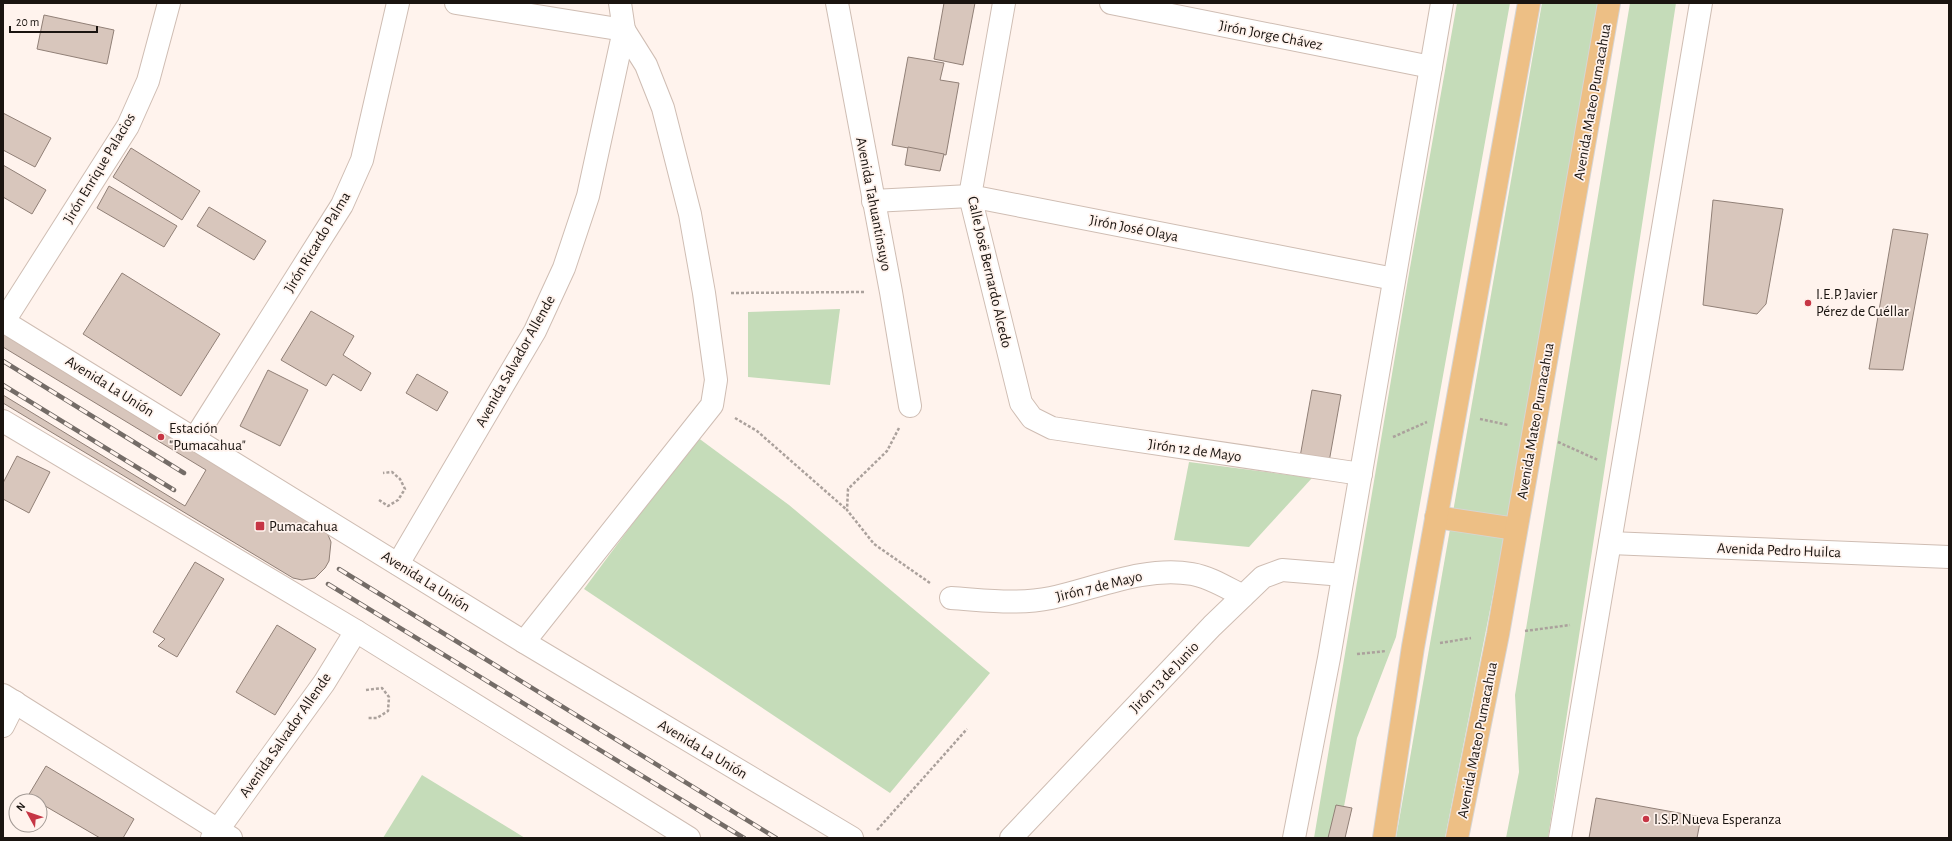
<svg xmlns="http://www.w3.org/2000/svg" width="1952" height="841" font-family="'Alegreya Sans',sans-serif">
  <rect width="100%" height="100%" fill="#fff3ed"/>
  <!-- green -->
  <g fill="#c5dcb9">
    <polygon points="1457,3 1510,3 1396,637 1357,738 1338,838 1314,838 1408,279"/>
    <polygon points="1542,3 1604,3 1516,478 1445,838 1396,838"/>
    <polygon points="1630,3 1676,3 1548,838 1506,838 1519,772 1515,695"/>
    <polygon points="840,309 830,385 748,377 748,312"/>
    <polygon points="697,437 789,505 990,673 890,793 584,589"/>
    <polygon points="1189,462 1312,478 1249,547 1174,540"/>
    <polygon points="422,775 525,838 383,838"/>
  </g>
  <!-- building -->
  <g fill="#d8c6bc" stroke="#918077">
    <polygon points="944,3 975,3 963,65 934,59"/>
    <polygon points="44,15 114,30 107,64 37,49"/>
    <polygon points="908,57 944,63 940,80 959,83 946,155 892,145"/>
    <polygon points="3,113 51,138 35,167 3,150"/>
    <polygon points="908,147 944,154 940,171 905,165"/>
    <polygon points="131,148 200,191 182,220 113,177"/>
    <polygon points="3,165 46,190 32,214 3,197"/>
    <polygon points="109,186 177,226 164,247 97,208"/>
    <polygon points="1713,200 1783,209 1766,304 1757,314 1703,305"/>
    <polygon points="209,207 266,241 254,260 197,226"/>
    <polygon points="1893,229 1928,234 1903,370 1869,369"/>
    <polygon points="122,273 220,334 181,396 83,334"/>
    <polygon points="311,311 354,336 343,355 371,373 361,391 333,374 326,386 281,360"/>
    <polygon points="3,334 326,530 331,542 329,561 325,568 315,578 302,580 293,578 3,403 3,395 185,506 206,470 3,347"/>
    <polygon points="268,370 308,390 280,446 240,426"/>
    <polygon points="417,374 448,392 437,411 406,393"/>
    <polygon points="1312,390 1341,395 1329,462 1300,457"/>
    <polygon points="17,456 50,472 29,513 3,499 3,483"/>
    <polygon points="195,562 224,579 177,657 158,646 165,639 153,632"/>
    <polygon points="277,625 316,649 275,715 236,692"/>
    <polygon points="46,766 134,819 123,838 100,838 40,803 40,801 28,796"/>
    <polygon points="1596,798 1701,817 1697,838 1589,838"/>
    <polygon points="1336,805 1352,808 1345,838 1328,838"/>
  </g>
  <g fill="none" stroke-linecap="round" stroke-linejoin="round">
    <!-- minor casing -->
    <g stroke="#cfbdb3" stroke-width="24">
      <g id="minor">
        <polyline points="456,3 624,30"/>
        <polyline points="837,3 891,292 910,406"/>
        <polyline points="1004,3 970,196 1021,403 1032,418 1052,428 1361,474"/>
        <polyline points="1111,3 1431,67"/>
        <polyline points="873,201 970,196 1394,279"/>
        <polyline points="3,321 524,642 852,838"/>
        <polyline points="4,321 128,126 148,81 169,3"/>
        <polyline points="3,421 356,631 689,838"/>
        <polyline points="195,438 342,205 362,160 398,3"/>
        <polyline points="1610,543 1949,557"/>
        <polyline points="398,564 535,331 564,268 588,196 624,30 620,3"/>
        <path d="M 951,598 C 984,600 1018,605 1051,598 C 1097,588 1144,566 1192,574 C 1210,577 1227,588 1243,596"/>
        <polyline points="524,642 712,405 716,380 704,293 690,214 663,108 646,65 624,30"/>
        <polyline points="3,695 231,838"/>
        <polyline points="3,726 15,702"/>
        <polyline points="212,838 324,683 356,631"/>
        <polyline points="1011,838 1212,626 1263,577 1282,570 1343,575"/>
        <polyline points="1294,838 1329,658 1442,3"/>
        <polyline points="1560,838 1701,3"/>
      </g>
    </g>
    <!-- major casing -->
    <g stroke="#d6d5d4" stroke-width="24">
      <g id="major">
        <polyline points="1436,517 1516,529"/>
        <polyline points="1384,838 1413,647 1529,3"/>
        <polyline points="1457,838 1498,634 1609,3"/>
      </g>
    </g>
    <!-- path -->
    <g stroke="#aba19c" stroke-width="2.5" stroke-dasharray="3 2" stroke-linecap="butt">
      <polyline points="731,293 864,292"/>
      <polyline points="735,418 757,431 847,510"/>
      <polyline points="1480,419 1508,425"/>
      <polyline points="899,428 887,451 848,489 847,510 874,544 930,583"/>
      <polyline points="1393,437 1427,422"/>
      <polyline points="1558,442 1598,460"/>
      <polyline points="379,500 388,506 398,500 405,489 400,479 392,472 383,473"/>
      <polyline points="1525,631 1570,625"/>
      <polyline points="1440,643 1471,638"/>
      <polyline points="1357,654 1386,651"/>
      <polyline points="366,690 382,688 389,697 388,711 377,718 368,718"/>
      <polyline points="877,830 967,729"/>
    </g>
    <!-- minor -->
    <use href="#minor" stroke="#fff" stroke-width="22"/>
    <!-- major -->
    <use href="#major" stroke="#edbf85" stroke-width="22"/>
    <!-- rail casing -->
    <g stroke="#746c67" stroke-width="4.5">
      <g id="rail">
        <polyline points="3,361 184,473"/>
        <polyline points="3,385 174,490"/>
        <polyline points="339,569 776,838"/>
        <polyline points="328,584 744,838"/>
      </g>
    </g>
    <!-- rail -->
    <use href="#rail" stroke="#fff3ed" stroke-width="3" stroke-dasharray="9" stroke-linecap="butt"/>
  </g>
  <!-- markers -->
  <g fill="#c63645" stroke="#fff3ed" stroke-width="1.5">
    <circle cx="1808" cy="303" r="4"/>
    <circle cx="161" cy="437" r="4"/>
    <rect x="255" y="521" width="10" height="10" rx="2"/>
    <circle cx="1646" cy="819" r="4"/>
  </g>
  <g text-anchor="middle" stroke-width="3.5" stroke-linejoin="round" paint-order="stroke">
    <!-- street labels -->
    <g font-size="15" fill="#1a1410" stroke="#fff3ed">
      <text transform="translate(1271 35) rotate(11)" y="5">Jirón Jorge Chávez</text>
      <text transform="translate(1592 102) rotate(-80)" y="5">Avenida Mateo Pumacahua</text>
      <text transform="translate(99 168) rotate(-59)" y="5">Jirón Enrique Palacios</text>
      <text transform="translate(874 204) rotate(79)" y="5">Avenida Tahuantinsuyo</text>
      <text transform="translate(1134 228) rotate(11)" y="5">Jirón José Olaya</text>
      <text transform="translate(317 242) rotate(-59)" y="5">Jirón Ricardo Palma</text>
      <text transform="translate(990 272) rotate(77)" y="5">Calle Josë Bernardo Alcedo</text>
      <text transform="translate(515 361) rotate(-61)" y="5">Avenida Salvador Allende</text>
      <text transform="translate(110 386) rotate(32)" y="5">Avenida La Unión</text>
      <text transform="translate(1535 421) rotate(-80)" y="5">Avenida Mateo Pumacahua</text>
      <text transform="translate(1195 450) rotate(8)" y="5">Jirón 12 de Mayo</text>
      <text transform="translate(1779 550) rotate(2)" y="5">Avenida Pedro Huilca</text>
      <text transform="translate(426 581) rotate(32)" y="5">Avenida La Unión</text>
      <text transform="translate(1099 586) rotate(-14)" y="5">Jirón 7 de Mayo</text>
      <text transform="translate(1164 677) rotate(-46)" y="5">Jirón 13 de Junio</text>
      <text transform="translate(285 735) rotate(-55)" y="5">Avenida Salvador Allende</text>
      <text transform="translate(1477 740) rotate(-79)" y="5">Avenida Mateo Pumacahua</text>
      <text transform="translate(703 749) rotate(31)" y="5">Avenida La Unión</text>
    </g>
    <!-- poi labels -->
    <g font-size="15" fill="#1a1410" stroke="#fff3ed" text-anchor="start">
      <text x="1816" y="299">I.E.P. Javier<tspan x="1816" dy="17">Pérez de Cuéllar</tspan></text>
      <text x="169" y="433">Estación<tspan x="169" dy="17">"Pumacahua"</tspan></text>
      <text x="269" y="531">Pumacahua</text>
      <text x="1654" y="824">I.S.P. Nueva Esperanza</text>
    </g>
  </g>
  <!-- border -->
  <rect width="1952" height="841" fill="none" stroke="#1a1410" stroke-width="8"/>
  <!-- north arrow -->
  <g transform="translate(28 813) rotate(310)"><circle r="19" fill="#fff3ed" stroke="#a39a95"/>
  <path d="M0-3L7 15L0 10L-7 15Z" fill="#c63645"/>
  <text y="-6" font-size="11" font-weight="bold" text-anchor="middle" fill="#1a1410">N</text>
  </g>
  <!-- scale -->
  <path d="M10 26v6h87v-6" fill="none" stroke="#1a1410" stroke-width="2"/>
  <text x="16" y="26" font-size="12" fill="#1a1410" stroke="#fff3ed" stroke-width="3" paint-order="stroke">20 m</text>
</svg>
